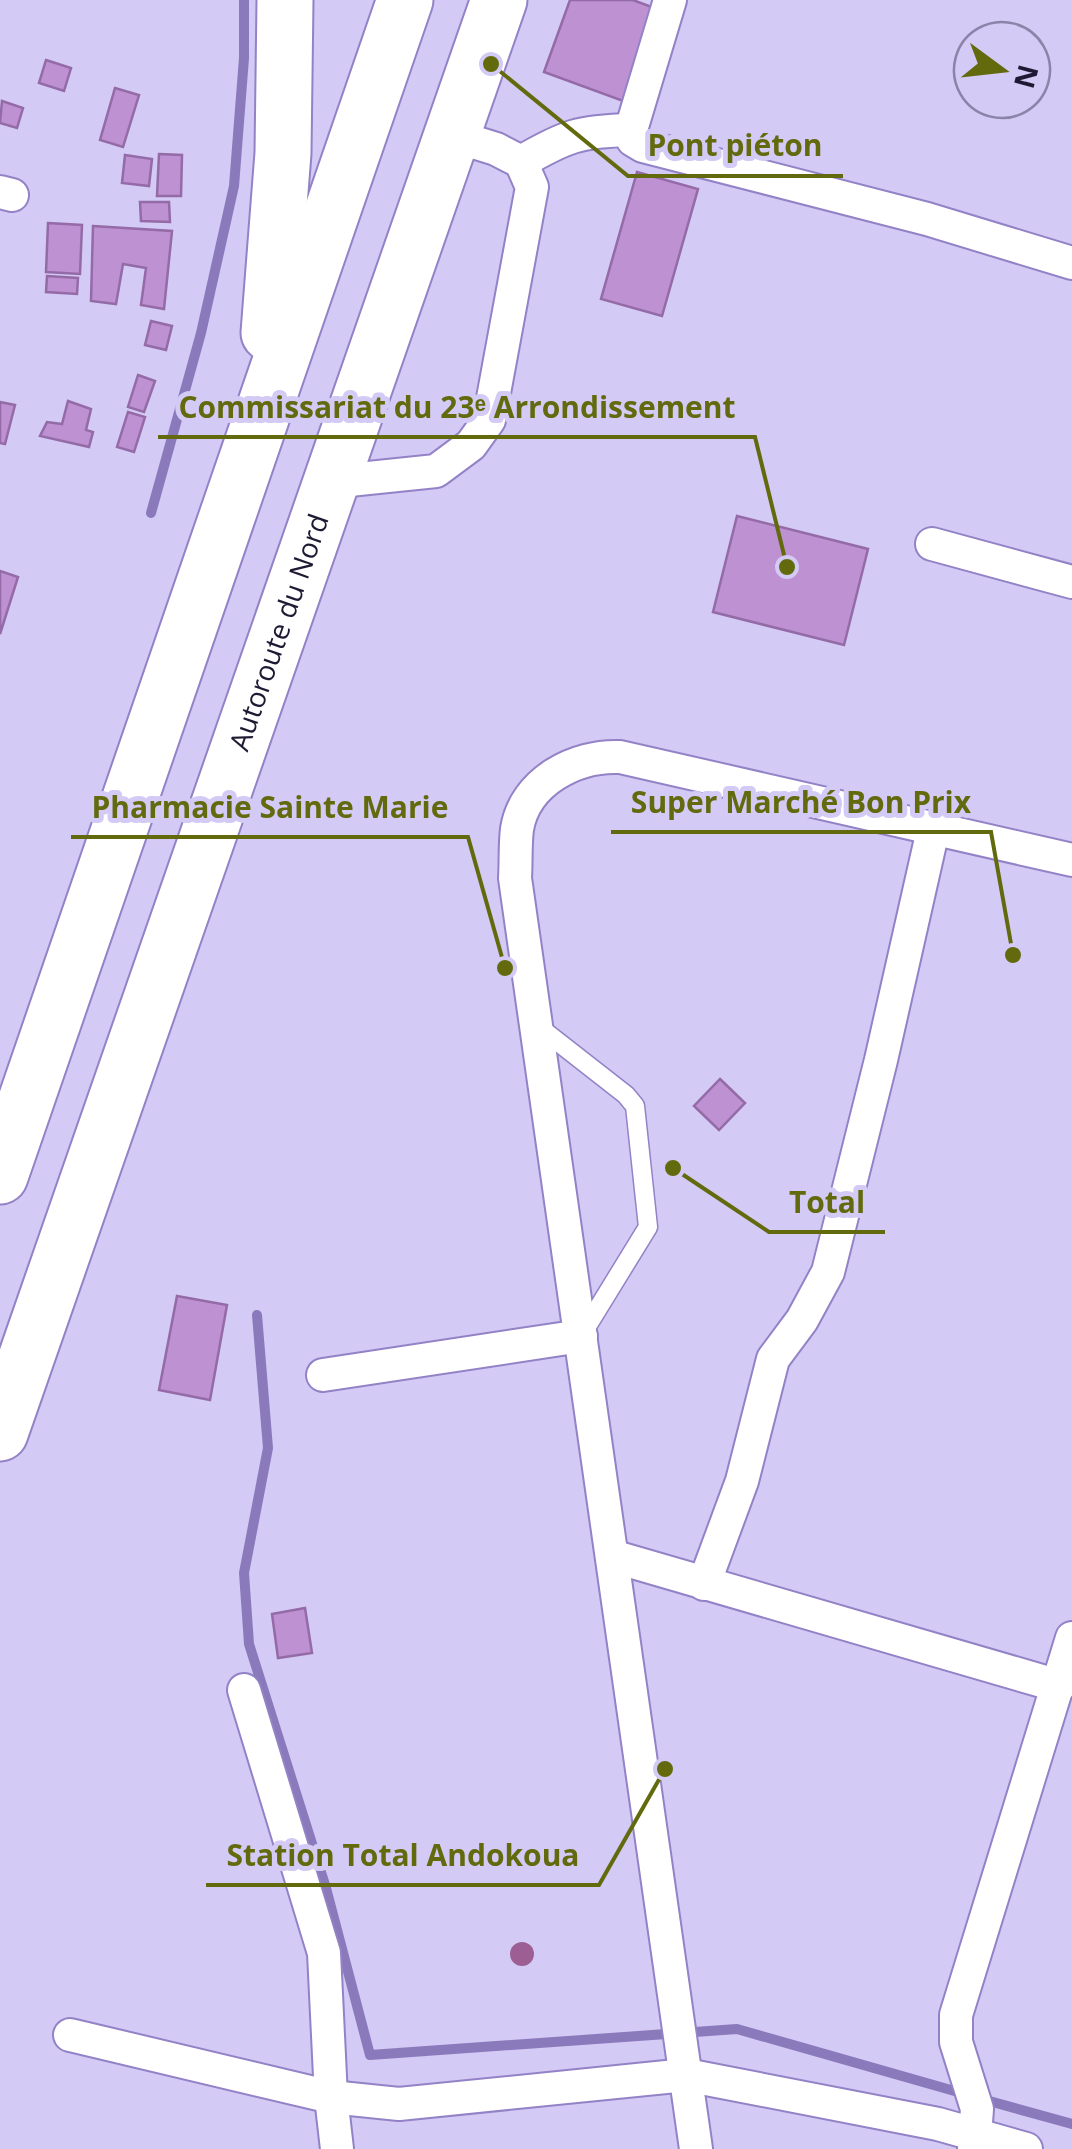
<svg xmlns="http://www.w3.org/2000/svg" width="1072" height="2149" font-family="'Open Sans',sans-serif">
  <rect width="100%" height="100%" fill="#d3caf5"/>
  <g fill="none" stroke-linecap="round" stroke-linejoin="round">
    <!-- stream -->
    <g stroke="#8a7abc" stroke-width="10">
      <polyline points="151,513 201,333 234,186 244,58 244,0"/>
      <polyline points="257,1315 268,1448 244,1573 249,1644 326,1888 370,2055 737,2029 965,2094"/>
      <polyline points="982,2099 1072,2124"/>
    </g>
  </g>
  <!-- building -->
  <g fill="#be92d2" stroke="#946aa7" stroke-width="2.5">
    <polygon points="570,0 633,0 657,9 623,101 544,72"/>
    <polygon points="46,60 71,68 64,91 39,83"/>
    <polygon points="115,88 139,95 123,147 100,140"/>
    <polygon points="2,101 23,108 17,128 0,123"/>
    <polygon points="159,154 182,155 181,196 157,196"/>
    <polygon points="125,155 152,159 149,186 122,183"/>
    <polygon points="637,172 698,189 662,316 601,299"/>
    <polygon points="140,202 169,202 170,222 141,221"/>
    <polygon points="48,223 82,225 80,274 46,272"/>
    <polygon points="93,226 172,231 164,309 141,305 146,268 123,264 116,304 91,301"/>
    <polygon points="47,276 78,278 77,294 46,292"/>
    <polygon points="151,321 172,326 166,350 145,345"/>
    <polygon points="138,375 155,381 144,412 128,407"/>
    <polygon points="68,401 91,409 86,430 93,432 89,447 40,436 47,422 62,424"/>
    <polygon points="0,402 15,405 5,444 0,443"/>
    <polygon points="128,412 145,417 134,452 117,447"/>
    <polygon points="737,516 868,549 844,645 713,612"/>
    <polygon points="0,571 18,577 0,634"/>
    <polygon points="720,1079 745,1103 719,1130 694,1106"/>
    <polygon points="177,1296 227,1305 210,1400 159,1390"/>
    <polygon points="305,1608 312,1653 278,1658 272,1614"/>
  </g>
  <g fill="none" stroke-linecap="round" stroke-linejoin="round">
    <!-- service casing -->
    <g stroke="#9382c6" stroke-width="21">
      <polyline id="service" points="539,1027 626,1095 635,1106 648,1227 581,1336"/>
    </g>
    <!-- minor casing -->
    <g stroke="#9382c6" stroke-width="36">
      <g id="minor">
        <polyline points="670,0 631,130 633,140 643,146 927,219 1072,263"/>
        <path d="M 521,162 C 566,136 579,131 631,130"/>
        <polyline points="0,192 12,195"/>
        <polyline points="330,482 436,471 471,445 489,420 532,187 521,162 496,149 451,135"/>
        <polyline points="932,544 1072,582"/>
        <polyline points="323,1375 581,1336"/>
        <polyline points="612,1556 1059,1686"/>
        <polyline points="704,1584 742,1481 773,1359 802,1320 828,1272 881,1060 933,830"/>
        <polyline points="244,1690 324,1953 331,2097 337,2149"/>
        <polyline points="70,2035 331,2097 399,2104 686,2075 938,2124 1026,2149"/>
        <path d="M 696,2149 L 515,878 C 516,862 515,845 517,829 C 525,781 576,755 620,757 L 1072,860"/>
        <polyline points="974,2149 977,2109 956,2042 956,2015 1072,1638"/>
      </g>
    </g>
    <!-- motorway casing -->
    <g stroke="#9382c6" stroke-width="59">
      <g id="motorway">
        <polyline points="269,333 283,153 285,0"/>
        <polyline points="0,1176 405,0"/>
        <path id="s1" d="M 0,1433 L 499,0"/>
      </g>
    </g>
    <!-- service -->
    <use href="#service" stroke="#fff" stroke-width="18"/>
    <!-- minor -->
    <use href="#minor" stroke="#fff" stroke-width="32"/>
    <!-- motorway -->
    <use href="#motorway" stroke="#fff" stroke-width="55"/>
  </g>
  <!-- trees -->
  <circle fill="#9d5f93" cx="522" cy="1954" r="12"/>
  <g text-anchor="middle" stroke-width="10" stroke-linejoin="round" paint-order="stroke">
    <!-- street labels -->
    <g font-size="28" fill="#201934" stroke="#d3caf5">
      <text dy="10" stroke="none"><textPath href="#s1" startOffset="848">Autoroute du Nord</textPath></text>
    </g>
  </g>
  <!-- callouts -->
  <path fill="none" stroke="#626a0d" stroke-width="4" d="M491 64L628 176H843M787 567L755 437H158M1013 955L991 832H611M505 968L468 837H71M673 1168L769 1232H885M665 1769L599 1885H206"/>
  <g fill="#626a0d" stroke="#d3caf5" stroke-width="4">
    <circle cx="491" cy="64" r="10"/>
    <circle cx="787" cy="567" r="10"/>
    <circle cx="1013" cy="955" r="10"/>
    <circle cx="505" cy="968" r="10"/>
    <circle cx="673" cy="1168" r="10"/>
    <circle cx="665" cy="1769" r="10"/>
  </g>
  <g font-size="30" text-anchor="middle" font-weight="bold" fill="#626a0d" stroke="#d3caf5" stroke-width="10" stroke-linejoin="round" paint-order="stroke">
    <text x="735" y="156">Pont piéton</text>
    <text x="457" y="418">Commissariat du 23ᵉ Arrondissement</text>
    <text x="801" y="813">Super Marché Bon Prix</text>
    <text x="270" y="818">Pharmacie Sainte Marie</text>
    <text x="827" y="1213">Total</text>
    <text x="403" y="1866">Station Total Andokoua</text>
  </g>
  <!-- north arrow -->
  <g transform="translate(1002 70) rotate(105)"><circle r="48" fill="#d3caf5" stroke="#8b83a8" stroke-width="2.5"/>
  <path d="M0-8L18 38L0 25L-18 38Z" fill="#626a0d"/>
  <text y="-15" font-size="28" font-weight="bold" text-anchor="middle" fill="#201934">N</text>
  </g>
</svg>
